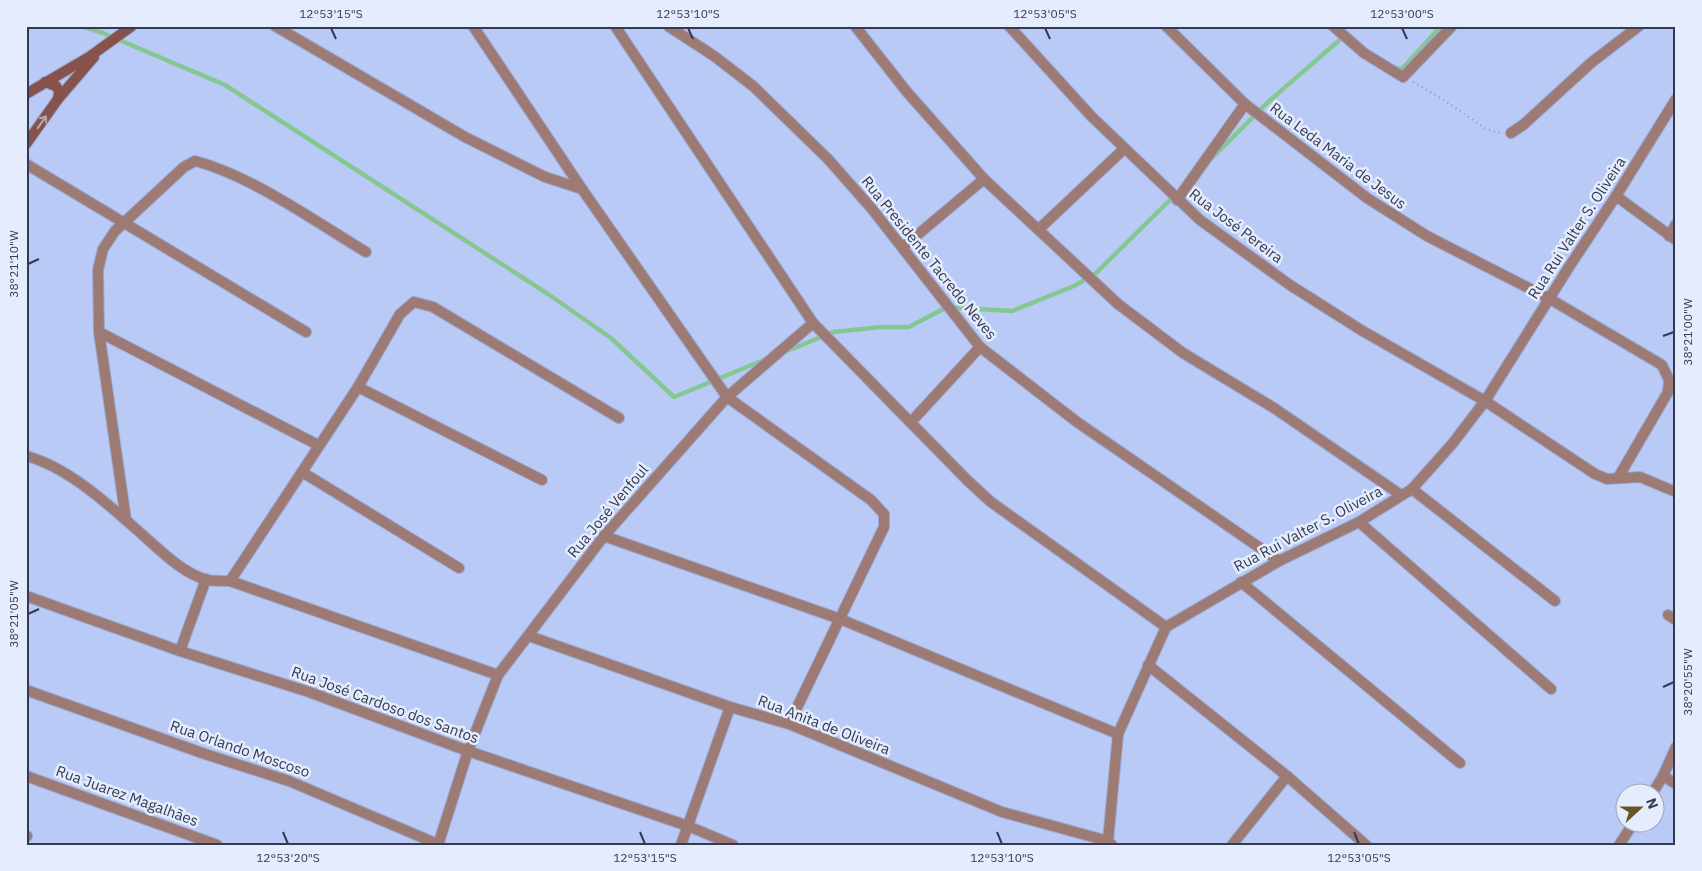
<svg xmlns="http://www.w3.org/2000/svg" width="1702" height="871" font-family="'IBM Plex Sans',sans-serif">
  <rect width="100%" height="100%" fill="#b9caf7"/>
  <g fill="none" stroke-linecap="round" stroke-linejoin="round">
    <!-- stream -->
    <g stroke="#85c790" stroke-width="4.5">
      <polyline points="81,26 103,33 225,85 548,294 611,338 674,397 766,359"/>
      <polyline points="1394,68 1402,69 1441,26"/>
      <polyline points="1210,160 1267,103 1344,36"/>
      <polyline points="787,351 833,332 881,327 909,327 947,307 1012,311 1074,286 1096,273 1175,195"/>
    </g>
    <!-- street casing -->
    <g stroke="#99a8cf" stroke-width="12">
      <g id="street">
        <polyline points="275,26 465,137 545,177 582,189"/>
        <polyline points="473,26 582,189 727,397 871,500 884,514 884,527 789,724"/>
        <polyline points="615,26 813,323 968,481 991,502 1166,627"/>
        <polyline points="668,26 714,56 753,86 828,159 872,209 980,347 1077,422 1279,561"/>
        <polyline points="855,26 907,92 984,179 1118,304 1183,353 1274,408 1401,495"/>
        <polyline points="1009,26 1092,117 1200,220 1290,285 1361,330 1485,401 1595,474 1607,479 1640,477 1676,492"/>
        <polyline points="1166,26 1245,104 1367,198 1427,236 1550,299 1662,365 1669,380 1668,392 1618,478"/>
        <polyline points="1333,26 1364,53 1403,77 1452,26"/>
        <polyline points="1511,133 1523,125 1592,62 1639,26"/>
        <polyline points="26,164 306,332"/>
        <polyline points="1616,196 1676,240"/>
        <polyline points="1177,200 1245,104"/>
        <polyline points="1039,229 1124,149"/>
        <polyline points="1669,236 1676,224"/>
        <polyline points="903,247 984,179"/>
        <polyline points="99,332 318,445"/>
        <polyline points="358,387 542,480"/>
        <polyline points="911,422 980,347"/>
        <path d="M 26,456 C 69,467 111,507 145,537 C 163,553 183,573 207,580 C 214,581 222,581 230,581 L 498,675"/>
        <polyline points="302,472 459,568"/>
        <polyline points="1412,489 1555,601"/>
        <path d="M 126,520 L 99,332 L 98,270 L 103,249 L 115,231 L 184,167 L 195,161 C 250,175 316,222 366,252"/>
        <polyline points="1359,522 1551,689"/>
        <polyline points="604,536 840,619 1118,734"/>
        <polyline points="230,581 358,387 400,314 414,302 433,307 619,418"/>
        <polyline points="1241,582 1460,763"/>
        <polyline points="26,596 180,651 309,692 468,751 688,826 733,845"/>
        <polyline points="1668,615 1676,620"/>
        <polyline points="529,636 730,707 789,724 1002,812 1108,841"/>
        <polyline points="180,651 206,579"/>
        <polyline points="1148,665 1287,776 1366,845"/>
        <polyline points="26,690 202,753 289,781 440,845"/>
        <polyline points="26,776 217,845"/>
        <polyline points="1663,776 1676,784"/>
        <polyline points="1652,794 1663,776 1676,747"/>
        <polyline points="26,837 27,836"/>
        <polyline points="438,845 468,751 498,675 604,536 727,397 813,323"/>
        <polyline points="681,845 730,707"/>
        <polyline points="1112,845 1108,841 1118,734 1166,627 1279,561 1359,522 1412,489 1453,443 1485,401 1569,267 1616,196 1676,99"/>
        <polyline points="1232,845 1287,776"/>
        <polyline points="1619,845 1633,824"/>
      </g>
    </g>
    <!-- secondary casing -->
    <g stroke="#99a8cf" stroke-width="12">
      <g id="secondary">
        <polyline points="45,82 56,86 59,91 58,99"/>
        <polyline points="26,94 89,57 132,26"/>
        <polyline points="26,144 58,99 94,57"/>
      </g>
    </g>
    <!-- path -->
    <polyline stroke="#8d9bc1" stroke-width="2.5" stroke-dasharray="1 4" stroke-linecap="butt" points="1413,82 1444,100 1486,129 1500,133"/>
    <!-- street -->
    <use href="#street" stroke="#9e7a74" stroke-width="10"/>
    <!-- secondary -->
    <use href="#secondary" stroke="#86524b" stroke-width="10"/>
  </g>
  <!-- one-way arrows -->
  <defs><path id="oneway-shaft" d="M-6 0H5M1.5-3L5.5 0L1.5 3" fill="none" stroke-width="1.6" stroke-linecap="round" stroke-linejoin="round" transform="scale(1.25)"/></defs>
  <use stroke="#baa7ad" href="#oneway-shaft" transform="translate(42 122) rotate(-55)"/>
  <!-- ticks -->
  <path fill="none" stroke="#333b52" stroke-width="2" d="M 331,28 L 336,39M 688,28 L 693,39M 1045,28 L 1050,39M 1402,28 L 1407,39M 28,264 L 39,259M 1663,336 L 1674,332M 28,614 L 39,609M 1663,687 L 1674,682M 283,832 L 288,844M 640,832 L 645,844M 997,832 L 1002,844M 1354,832 L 1359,844"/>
  <g text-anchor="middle" stroke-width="5" stroke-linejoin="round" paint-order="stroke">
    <!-- street labels -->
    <g font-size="15" fill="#333b52" stroke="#e5ecfd">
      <text transform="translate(1338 156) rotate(37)" y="5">Rua Leda Maria de Jesus</text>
      <text transform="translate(1236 226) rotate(37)" y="5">Rua José Pereira</text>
      <text transform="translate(1577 228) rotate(-57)" y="5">Rua Rui Valter S. Oliveira</text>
      <text transform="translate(929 258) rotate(51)" y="5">Rua Presidente Tacredo Neves</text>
      <text transform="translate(608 511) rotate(-50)" y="5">Rua José Venfoul</text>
      <text transform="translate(1308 529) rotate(-28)" y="5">Rua Rui Valter S. Oliveira</text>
      <text transform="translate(385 705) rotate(20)" y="5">Rua José Cardoso dos Santos</text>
      <text transform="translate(824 725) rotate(21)" y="5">Rua Anita de Oliveira</text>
      <text transform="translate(240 749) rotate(19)" y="5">Rua Orlando Moscoso</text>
      <text transform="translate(127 796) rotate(20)" y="5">Rua Juarez Magalhães</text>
    </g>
  </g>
  <!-- border -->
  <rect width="1702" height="871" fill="none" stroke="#e5ecfd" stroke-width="55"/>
  <!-- north arrow -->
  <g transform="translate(1640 808) rotate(69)"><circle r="24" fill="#e5ecfd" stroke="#9ea5b9"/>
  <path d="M0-4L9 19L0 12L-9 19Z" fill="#685624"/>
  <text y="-8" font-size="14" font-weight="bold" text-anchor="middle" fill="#333b52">N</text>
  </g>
  <rect x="28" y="28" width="1646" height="816" fill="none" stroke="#333b52" stroke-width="2"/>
  <g font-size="12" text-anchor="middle" fill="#333b52">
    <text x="331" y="18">12°53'15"S</text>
    <text x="688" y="18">12°53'10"S</text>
    <text x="1045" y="18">12°53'05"S</text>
    <text x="1402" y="18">12°53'00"S</text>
    <text transform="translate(14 264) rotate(-90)" y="4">38°21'10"W</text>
    <text transform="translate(1688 332) rotate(-90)" y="4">38°21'00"W</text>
    <text transform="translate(14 614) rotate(-90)" y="4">38°21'05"W</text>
    <text transform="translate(1688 682) rotate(-90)" y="4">38°20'55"W</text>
    <text x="288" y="862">12°53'20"S</text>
    <text x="645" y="862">12°53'15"S</text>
    <text x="1002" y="862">12°53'10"S</text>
    <text x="1359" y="862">12°53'05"S</text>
  </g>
</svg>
